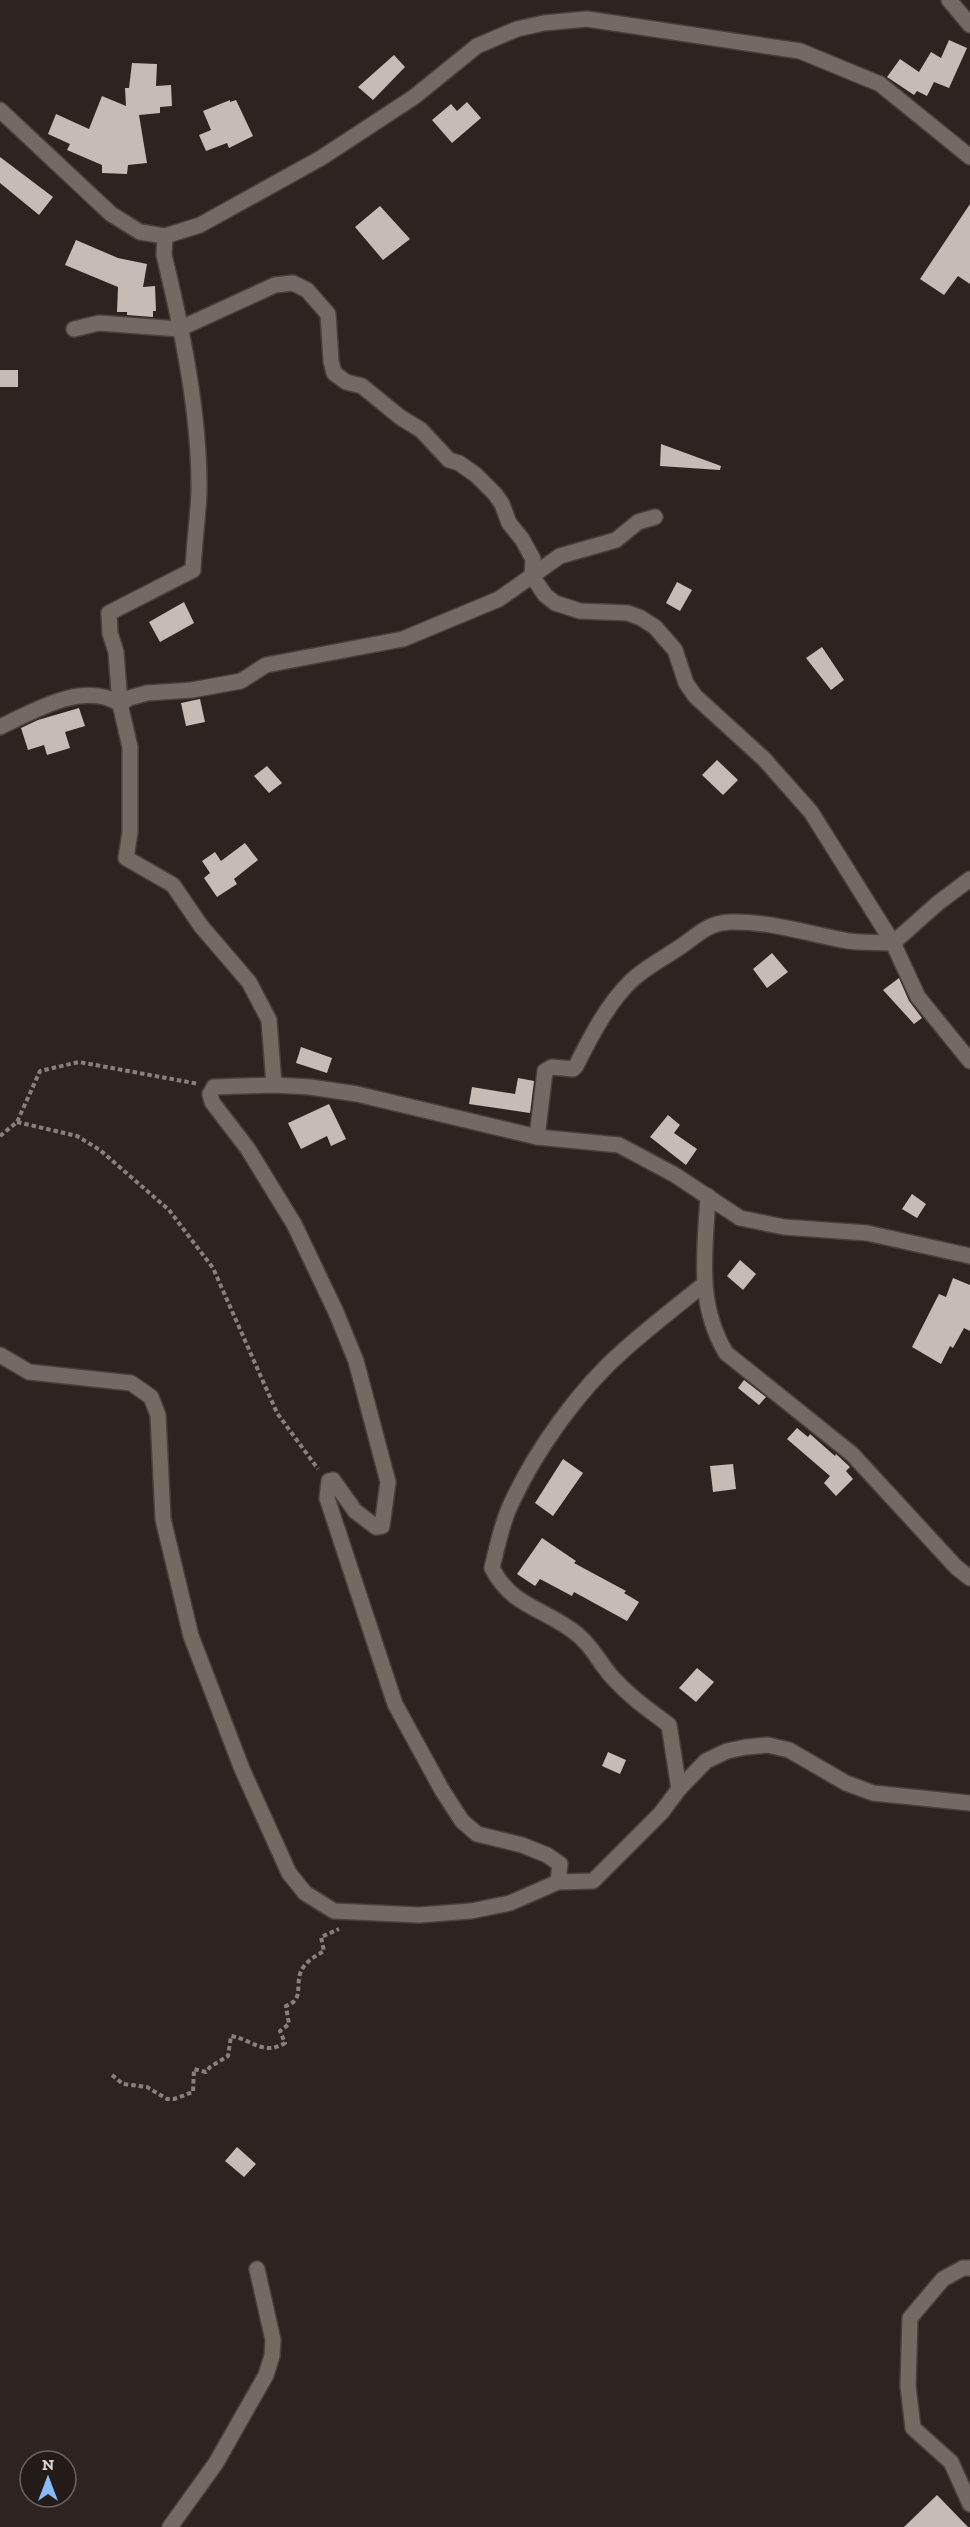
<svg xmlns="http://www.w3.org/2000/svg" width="970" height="2527" font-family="'Zilla Slab',serif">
  <rect width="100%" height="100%" fill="#2d2421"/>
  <!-- building -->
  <g fill="#c6bbb6">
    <polygon points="949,40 967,48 949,88 934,82 927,96 917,91 914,95 887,77 900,59 919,72 931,52 941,58"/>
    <polygon points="394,55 405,67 373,100 358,87"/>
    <polygon points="132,63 157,64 156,86 171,85 172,106 160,107 160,113 139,115 147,163 128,165 127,174 102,173 102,165 67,150 70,144 48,134 56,114 89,129 102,96 126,106 125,88 129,88"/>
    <polygon points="230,100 230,102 236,100 253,136 229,148 227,143 206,151 199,135 211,130 203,111"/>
    <polygon points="467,102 481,118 452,143 432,120 451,104 457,111"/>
    <polygon points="0,157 53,197 39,215 0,183"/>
    <polygon points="970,204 970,284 958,276 944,295 920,279"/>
    <polygon points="380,206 410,239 383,260 355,227"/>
    <polygon points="76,240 118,258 147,264 143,287 155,286 156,311 153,311 153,317 127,315 127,312 117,312 118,287 65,265"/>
    <rect x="0" y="370" width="18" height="17"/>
    <polygon points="661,444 721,466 720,470 660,466"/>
    <polygon points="677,582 692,590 680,611 666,603"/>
    <polygon points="184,602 194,623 160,642 149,622"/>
    <polygon points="822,647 844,680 831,690 806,658"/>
    <polygon points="200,699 205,722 186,726 181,703"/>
    <polygon points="79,708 85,726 65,732 70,748 47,755 44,745 28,750 21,728 38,720"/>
    <polygon points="717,760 738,780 723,795 702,775"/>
    <polygon points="267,766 282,783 269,793 254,776"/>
    <polygon points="245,843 258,860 234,879 237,884 217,897 204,878 210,873 202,861 215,852 221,861"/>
    <polygon points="772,953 788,972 767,988 753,969"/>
    <polygon points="899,978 909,1001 922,1018 914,1024 883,990"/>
    <polygon points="301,1047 332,1058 327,1073 296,1063"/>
    <polygon points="518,1078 534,1081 530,1113 469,1104 472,1087 515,1094"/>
    <polygon points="329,1104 346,1139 331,1146 327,1136 301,1149 288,1123"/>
    <polygon points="668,1115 680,1125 674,1133 697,1149 686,1165 650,1137"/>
    <polygon points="912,1194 926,1204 917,1218 902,1209"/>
    <polygon points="740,1260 756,1274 743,1290 727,1276"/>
    <polygon points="953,1278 970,1285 970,1331 964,1328 953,1348 950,1346 941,1364 912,1347 939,1294 946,1297"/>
    <polygon points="744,1380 766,1397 759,1405 738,1388"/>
    <polygon points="797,1428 808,1437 810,1434 835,1456 836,1454 850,1467 846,1471 853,1479 836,1496 824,1483 830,1476 787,1439"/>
    <polygon points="563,1459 583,1473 553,1516 535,1503"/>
    <polygon points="733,1464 736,1489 713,1492 710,1466"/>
    <polygon points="542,1538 576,1561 574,1563 626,1591 624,1593 639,1602 627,1621 574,1592 572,1596 540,1579 535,1586 517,1574"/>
    <polygon points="697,1668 714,1682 696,1702 679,1688"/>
    <polygon points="608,1752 626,1760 620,1774 602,1766"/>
    <polygon points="237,2147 256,2164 244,2177 225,2161"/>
    <polygon points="937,2495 968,2527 904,2527"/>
  </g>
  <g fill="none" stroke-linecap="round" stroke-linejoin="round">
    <!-- minor casing -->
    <g stroke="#47403d" stroke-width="18">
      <g id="minor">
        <polyline points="949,0 970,25"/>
        <polyline points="0,110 111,214 140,232 165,236 200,225 321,158 414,97 477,46 517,29 544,23 587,19 800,51 880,84 970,157"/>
        <path d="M 165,236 L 164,255 C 182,329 200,415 199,492 C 198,518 194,544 193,570 L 109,613 L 110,633 L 116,652 L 120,704 L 129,698 L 147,693 L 192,690 L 241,681 L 266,665 L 403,639 L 499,599 L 560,556 L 616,540 L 638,522 L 655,517"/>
        <polyline points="74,329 99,323 179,329 275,285 293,283 307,290 328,314 331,361 334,373 346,382 362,386 400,417 421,430 449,460 459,463 476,475 495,494 502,504 509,523 522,539 533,559 532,576 545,595 555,603 580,611 628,613 641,618 655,627 675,650 686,683 695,696 764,759 811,812 893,943 918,997 970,1061"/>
        <path d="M 0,727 C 34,711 84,680 120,704 L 130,747 L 130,832 L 126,858 L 173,885 L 201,926 L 249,982 L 269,1020 L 274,1085"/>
        <path d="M 537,1137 L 545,1071 L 552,1067 L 573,1069 L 576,1066 C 591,1036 607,1005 630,982 C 645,967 666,957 683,945 C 700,933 708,923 731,922 C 770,921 809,934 848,941 C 862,943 878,942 893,943 L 938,903 L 970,879"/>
        <path d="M 708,1196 C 705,1252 696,1303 726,1353 L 852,1454 L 956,1567 L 970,1578"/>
        <polyline points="0,1355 29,1372 131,1383 151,1397 158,1415 163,1519 191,1636 242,1769 289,1873 305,1893 334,1911 419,1915 471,1911 510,1903 558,1882 593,1881 661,1813 679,1789 706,1761 727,1751 746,1747 768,1745 789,1750 846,1783 873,1793 970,1803"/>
        <path d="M 679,1789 L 669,1725 C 649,1710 630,1697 613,1678 C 600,1664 593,1647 578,1635 C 546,1608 512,1608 492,1568 C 497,1548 501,1526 510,1506 C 535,1451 579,1389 625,1349 C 650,1327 677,1306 703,1285"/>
        <polyline points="558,1882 560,1864 547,1855 522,1845 477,1834 462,1821 442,1790 395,1704 327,1498 329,1481 333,1480 355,1511 376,1527 382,1526 388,1482 356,1361 336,1312 294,1224 248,1149 212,1102 210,1094 214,1087 274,1085 310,1087 357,1094 537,1137 619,1145 675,1175 740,1218 784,1227 867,1233 970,1256"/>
        <polyline points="970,2268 963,2268 943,2279 910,2318 908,2386 913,2428 951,2462 970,2504"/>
        <polyline points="170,2527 216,2463 266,2375 272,2356 273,2340 257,2269"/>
      </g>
    </g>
    <!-- path -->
    <g stroke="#88807e" stroke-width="4" stroke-dasharray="4.5 3" stroke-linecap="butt">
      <polyline points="17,1122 77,1136 100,1150 169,1210 213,1268 277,1413 318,1469"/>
      <polyline points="0,1136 17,1122 40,1071 79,1062 199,1084"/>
      <path d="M 112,2075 L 123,2084 L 147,2087 L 167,2099 L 174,2099 L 193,2092 L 194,2069 L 206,2072 L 210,2067 L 228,2056 L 231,2036 C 253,2040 263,2056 285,2043 L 280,2031 L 289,2024 L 286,2006 C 303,2000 296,1988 300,1974 C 303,1963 315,1956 324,1951 L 321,1937 L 339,1929"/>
    </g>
    <!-- minor -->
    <use href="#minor" stroke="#736965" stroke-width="15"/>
  </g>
  <!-- north arrow -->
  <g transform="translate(48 2479)"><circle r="28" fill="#231b18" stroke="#6b6461" stroke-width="1.5"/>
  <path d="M0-4.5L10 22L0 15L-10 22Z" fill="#85bbfb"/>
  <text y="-9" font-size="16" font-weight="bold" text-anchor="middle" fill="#d7d1cf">N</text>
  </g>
</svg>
